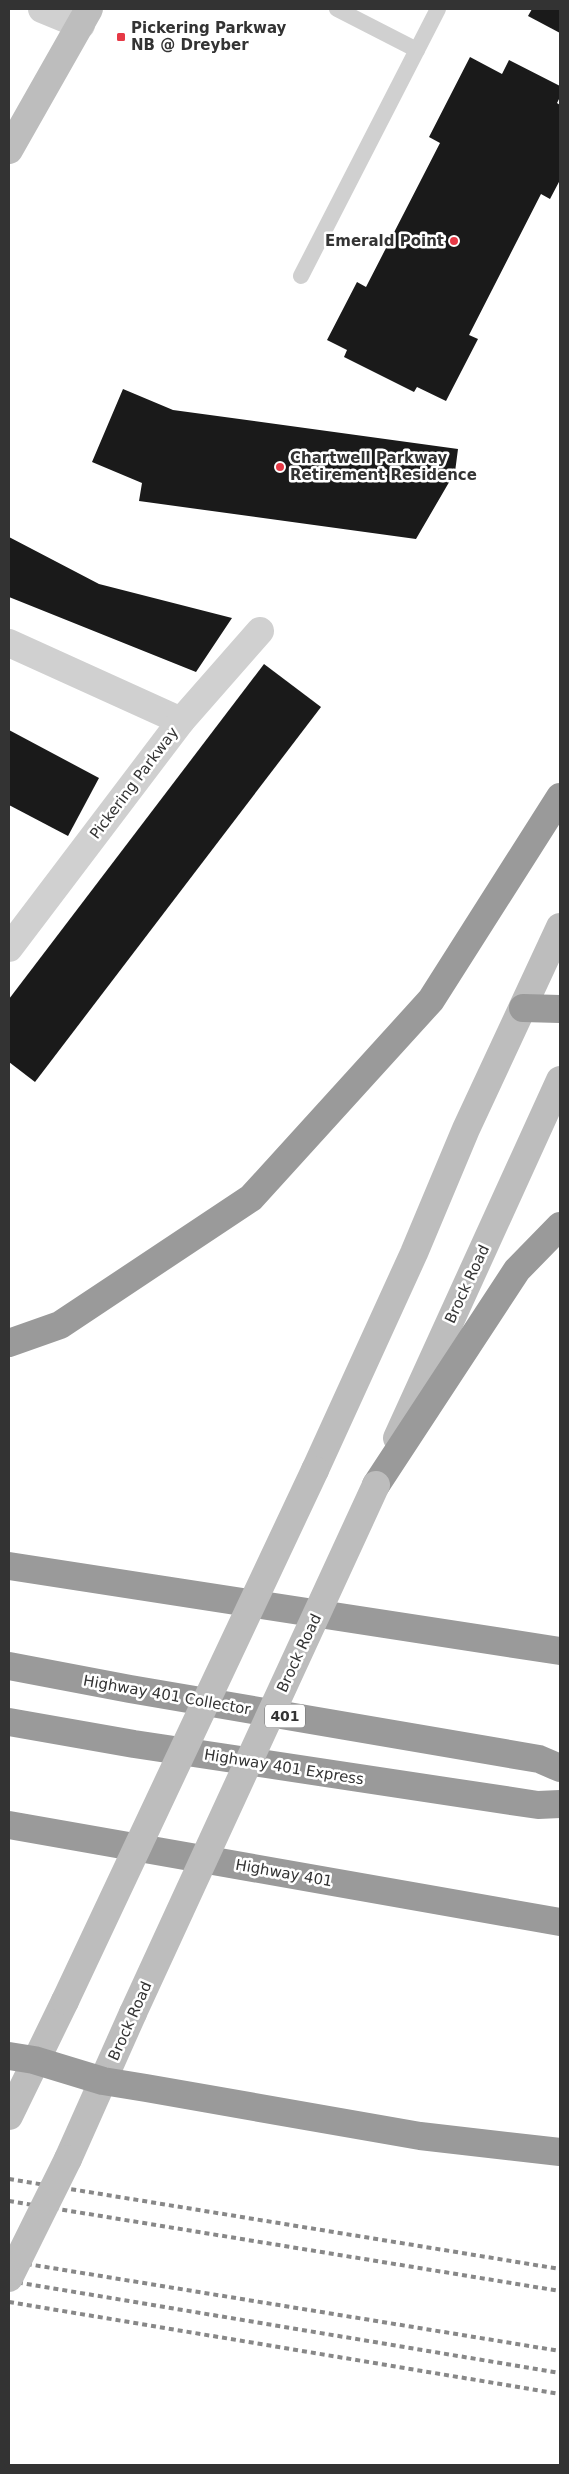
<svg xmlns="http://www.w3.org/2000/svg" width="569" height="2474" font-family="'DejaVu Sans',sans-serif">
  <rect width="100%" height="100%" fill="#fff"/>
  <!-- building -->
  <g fill="#1a1a1a">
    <polygon points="532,9 560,9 560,33 528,16"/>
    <polygon points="470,57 502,74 509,60 560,86 560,97 557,103 560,105 560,180 550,199 541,194 469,335 478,339 446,401 417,387 414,392 344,357 347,350 327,340 357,282 366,287 440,143 429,137"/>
    <polygon points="123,389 173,410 458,449 455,472 416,539 139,501 142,483 92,462"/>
    <polygon points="9,537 99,584 232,618 196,672 9,597"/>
    <polygon points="264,664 321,707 35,1082 9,1062 9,999"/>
    <polygon points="9,730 99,778 68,836 9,805"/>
  </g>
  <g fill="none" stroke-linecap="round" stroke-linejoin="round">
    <!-- lane -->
    <g stroke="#d0d0d0" stroke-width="16">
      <polyline points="337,9 417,50"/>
      <polyline points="301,276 438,9"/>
    </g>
    <!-- street -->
    <g stroke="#d0d0d0" stroke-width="28">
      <polyline points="42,9 81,25"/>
      <polyline points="9,643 181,721"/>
      <polyline points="9,948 181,721 260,631"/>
    </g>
    <!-- secondary -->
    <g stroke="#bdbdbd" stroke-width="28">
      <polyline points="9,150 89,9"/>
      <polyline points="397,1438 560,1080"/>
      <polyline points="315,1470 414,1253 466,1129 560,927"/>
      <polyline points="9,2116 65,2001"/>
      <polyline points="68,2159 133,2013"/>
    </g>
    <!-- highway -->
    <g stroke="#9a9a9a" stroke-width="28">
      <polyline points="523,1008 560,1009"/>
      <polyline points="9,1343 60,1325 251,1198 431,1000 560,797"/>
      <polyline points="376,1485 517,1270 560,1226"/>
      <polyline points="9,1566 560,1651"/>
      <polyline points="9,1666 130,1689 539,1759 560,1768"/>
      <polyline points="9,1722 134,1744 538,1805 560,1804"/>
      <polyline points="9,1825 560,1922"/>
      <polyline points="9,2056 34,2060 103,2081 146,2088 420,2136 560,2152"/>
    </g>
    <!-- rail -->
    <g stroke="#888" stroke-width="4" stroke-dasharray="5 4" stroke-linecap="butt">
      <polyline points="9,2179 560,2269"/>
      <polyline points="9,2201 560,2291"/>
      <polyline points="9,2261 560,2351"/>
      <polyline points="9,2281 560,2373"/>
      <polyline points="9,2302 560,2394"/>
    </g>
    <!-- secondary-bridge -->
    <g stroke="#bdbdbd" stroke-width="28">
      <polyline points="65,2001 315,1470"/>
      <polyline points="133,2013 376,1485"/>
      <polyline points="9,2278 68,2159"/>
    </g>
  </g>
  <!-- markers -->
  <g fill="#e63946" stroke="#fff" stroke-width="2">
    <rect x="116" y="32" width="10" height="10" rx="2.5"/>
    <circle cx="454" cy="241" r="5"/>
    <circle cx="280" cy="467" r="5"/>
  </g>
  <g text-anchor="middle" stroke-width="5" stroke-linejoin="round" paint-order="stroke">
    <!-- shield labels -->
    <rect fill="#fff" stroke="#707070" stroke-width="1" x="265" y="1704.5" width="40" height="23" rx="4"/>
    <g font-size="14" font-weight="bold" fill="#333">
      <text x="285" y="1721">401</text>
    </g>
    <!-- poi labels -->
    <g font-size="15" font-weight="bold" fill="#333" stroke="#fff" text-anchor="start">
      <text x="131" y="33">Pickering Parkway<tspan x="131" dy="17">NB @ Dreyber</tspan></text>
      <text x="444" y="246" text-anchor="end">Emerald Point</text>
      <text x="290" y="463">Chartwell Parkway<tspan x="290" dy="17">Retirement Residence</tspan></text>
    </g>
    <!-- street labels -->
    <g font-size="15" fill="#333" stroke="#fff">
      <text transform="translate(134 783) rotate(-53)" y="5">Pickering Parkway</text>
      <text transform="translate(467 1284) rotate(-65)" y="5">Brock Road</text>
      <text transform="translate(299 1653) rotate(-65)" y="5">Brock Road</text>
      <text transform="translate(167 1695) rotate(10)" y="5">Highway 401 Collector</text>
      <text transform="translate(284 1767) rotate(9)" y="5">Highway 401 Express</text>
      <text transform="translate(284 1873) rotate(10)" y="5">Highway 401</text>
      <text transform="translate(130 2021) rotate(-66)" y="5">Brock Road</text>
    </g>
  </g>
  <!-- border -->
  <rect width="569" height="2474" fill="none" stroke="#333333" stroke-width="20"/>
</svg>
